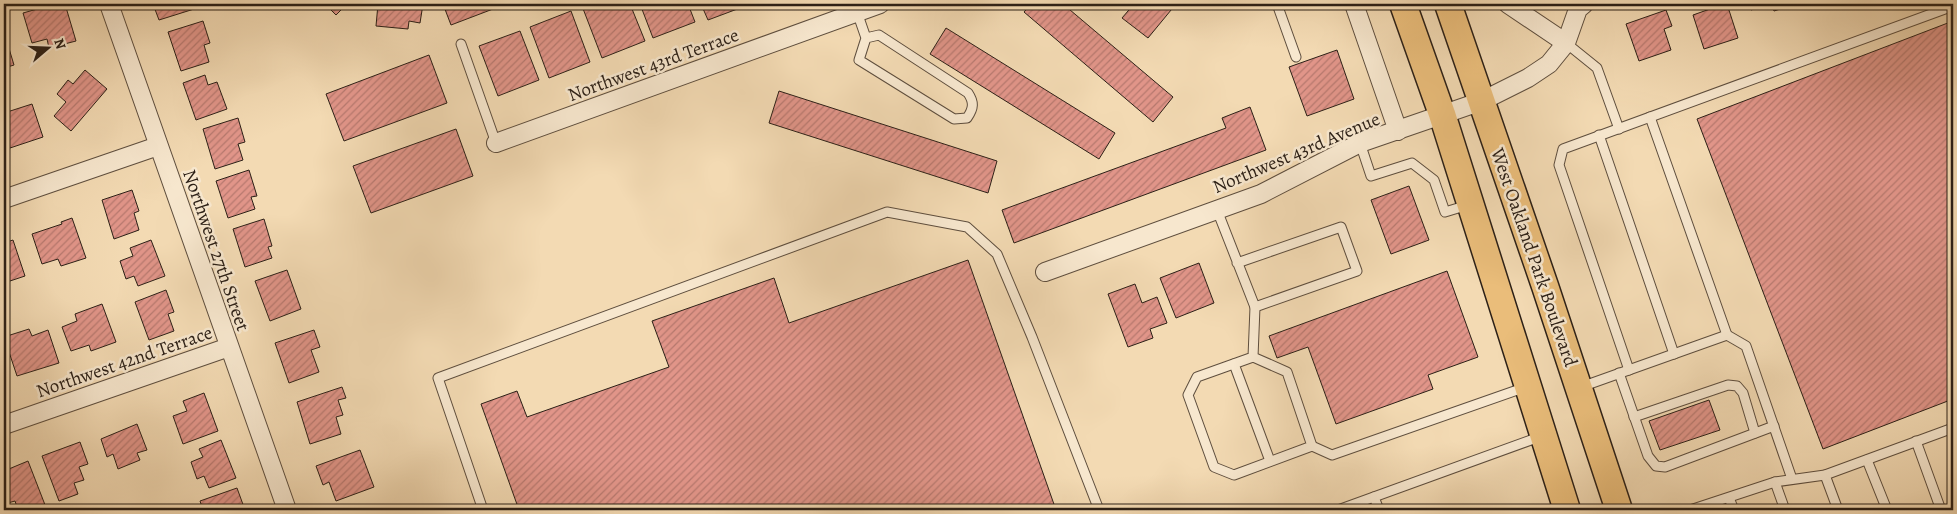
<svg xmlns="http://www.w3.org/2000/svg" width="1957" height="514" font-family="Alegreya,serif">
  <defs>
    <pattern id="building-hatch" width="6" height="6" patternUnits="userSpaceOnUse" patternTransform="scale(1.25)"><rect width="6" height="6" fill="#e19589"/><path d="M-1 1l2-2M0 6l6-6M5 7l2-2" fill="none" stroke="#b7796f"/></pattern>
  </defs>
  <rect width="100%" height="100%" fill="#f3dab3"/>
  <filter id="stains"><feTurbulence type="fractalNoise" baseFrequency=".004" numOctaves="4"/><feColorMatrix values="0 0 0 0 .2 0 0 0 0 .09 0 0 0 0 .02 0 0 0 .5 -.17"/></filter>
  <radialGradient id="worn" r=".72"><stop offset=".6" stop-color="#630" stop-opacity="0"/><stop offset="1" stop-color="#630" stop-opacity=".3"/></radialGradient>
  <!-- building -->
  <g fill="url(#building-hatch)" stroke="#2c2017">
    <polygon points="55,4 65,4 76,41 49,48 47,39 32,43 23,13"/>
    <polygon points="153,4 210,4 159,20"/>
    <polygon points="325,4 347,4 336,15"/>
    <polygon points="378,4 423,4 420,23 409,21 408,29 376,26"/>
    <polygon points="443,4 490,4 493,9 451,25"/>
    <polygon points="586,4 630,4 645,41 602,58 582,6"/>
    <polygon points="640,4 688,4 695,22 653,38"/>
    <polygon points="701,4 748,4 748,5 708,20"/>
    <polygon points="1031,4 1063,4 1173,97 1153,122 1024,12"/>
    <polygon points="1134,4 1176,4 1148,38 1122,18"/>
    <polygon points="1708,4 1727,4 1738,38 1704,49 1693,15 1710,9"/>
    <polygon points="1749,4 1771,4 1751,10"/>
    <polygon points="1771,4 1790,4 1790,6 1774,11"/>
    <polygon points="1666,10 1672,26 1664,29 1671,50 1639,61 1626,24"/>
    <polygon points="571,11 590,62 549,78 530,27"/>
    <polygon points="203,21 210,43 204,45 209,62 181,71 168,32"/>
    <polygon points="1953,21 1953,399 1823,449 1697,119"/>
    <polygon points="946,28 1115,133 1099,159 930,54"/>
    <polygon points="520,31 539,80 498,96 479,46"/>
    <polygon points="4,32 14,65 4,68"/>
    <polygon points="1337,50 1354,99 1307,116 1289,67"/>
    <polygon points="429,55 447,103 344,141 326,94"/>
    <polygon points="85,70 107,89 71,131 54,116 66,102 57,94 68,80 73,84"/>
    <polygon points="205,75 208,85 217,82 227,109 196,120 183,83"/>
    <polygon points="779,91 997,161 988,193 769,123"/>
    <polygon points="32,104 43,137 4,150 4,113"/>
    <polygon points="1250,107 1266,150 1014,243 1002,210 1226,128 1222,118"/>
    <polygon points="238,118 245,142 238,144 243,160 215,169 203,129"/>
    <polygon points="456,129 473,176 371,213 353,166"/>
    <polygon points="249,170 257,196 251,197 255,209 228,218 216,181"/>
    <polygon points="1409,186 1429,240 1391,254 1371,200"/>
    <polygon points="132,190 139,211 134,213 139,230 114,239 102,200"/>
    <polygon points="72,218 86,258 61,266 58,259 42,264 32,234 62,224 61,222"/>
    <polygon points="264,219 272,246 268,247 272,258 245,267 233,229"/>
    <polygon points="13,240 25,276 4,283 4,243"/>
    <polygon points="151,240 165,276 138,286 134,276 126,279 120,261 133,256 130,248"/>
    <polygon points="968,260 1056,510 519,510 481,404 517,391 527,417 669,367 652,321 774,278 789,323"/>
    <polygon points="1199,263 1214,303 1176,318 1160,278"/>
    <polygon points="287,270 301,309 270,321 255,281"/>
    <polygon points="1447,271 1478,357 1428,375 1433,389 1336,424 1308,347 1277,358 1269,336"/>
    <polygon points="1135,284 1142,303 1157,297 1167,323 1150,329 1153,338 1128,347 1108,294"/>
    <polygon points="166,290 174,312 168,314 174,331 149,340 135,302"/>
    <polygon points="102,304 116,342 91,351 89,345 71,351 62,327 77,321 75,314"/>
    <polygon points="29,329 32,336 48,330 59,363 17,376 4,337"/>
    <polygon points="314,330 320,347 311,350 319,372 289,383 275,343"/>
    <polygon points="342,387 346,398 338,400 343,415 336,417 341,434 310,444 297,402"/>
    <polygon points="204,393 218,431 183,444 173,416 187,411 183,401"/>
    <polygon points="1709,400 1720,430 1660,450 1649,421"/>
    <polygon points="137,424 147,450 137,453 140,460 118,469 113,454 107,457 101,439"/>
    <polygon points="221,440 236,478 209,488 204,476 197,479 191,462 203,457 199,449"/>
    <polygon points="80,442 88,464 79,467 84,480 74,483 78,494 59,501 42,456"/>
    <polygon points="360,450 374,487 336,501 329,482 323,485 316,466"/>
    <polygon points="28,461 47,510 18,510 15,501 4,504 4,480 7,479 4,471"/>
    <polygon points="237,488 245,510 203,510 200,501"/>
  </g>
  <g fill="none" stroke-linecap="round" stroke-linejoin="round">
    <!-- lane casing -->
    <g stroke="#5e4e3e" stroke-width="11">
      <g id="lane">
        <polyline points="1277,4 1296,57"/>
        <path d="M 857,12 L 866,38 L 859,60 L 954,119 L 967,118 C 974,108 974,102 968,93 L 879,35 L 866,38"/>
        <polyline points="1566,43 1597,68 1619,129"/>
        <polyline points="461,44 496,143"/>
        <polyline points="1650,117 1727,335"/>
        <polyline points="1599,135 1674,354"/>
        <polyline points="1360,143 1371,176 1412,163 1434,180 1445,212 1468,205"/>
        <polyline points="1217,210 1255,307 1357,271 1341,227 1237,263"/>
        <polyline points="1253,357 1287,372 1312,446 1234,475 1214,467 1188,395 1197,377 1253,357 1255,307"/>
        <polyline points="1234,364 1270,461"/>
        <polyline points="1629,370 1559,165 1563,149 1953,6"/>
        <polyline points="1619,373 1648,456 1656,466 1665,467 1774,426"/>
        <polyline points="1581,387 1727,335 1746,346 1792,479"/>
        <polyline points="1634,417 1728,385 1737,386 1743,393 1755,433"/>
        <polyline points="1916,441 1941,510"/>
        <polyline points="1312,446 1332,455 1526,387"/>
        <polyline points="1867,460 1887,510"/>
        <polyline points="1825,475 1838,510"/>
        <polyline points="1775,482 1785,510"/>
        <polyline points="1374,497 1379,510"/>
        <polyline points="1729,498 1734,510"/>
        <polyline points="483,510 438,378 887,212 967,227 997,254 1032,337 1099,510"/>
        <polyline points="1338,510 1542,436"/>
        <polyline points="1690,510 1775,482 1825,475 1953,428"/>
      </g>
    </g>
    <!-- street casing -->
    <g stroke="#5e4e3e" stroke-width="20">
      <g id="street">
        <polyline points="109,4 287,510"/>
        <polyline points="1354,4 1398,131"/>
        <polyline points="1508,4 1566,43"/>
        <polyline points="496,143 880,4"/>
        <polyline points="4,199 158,146"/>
        <polyline points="1045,272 1261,194 1360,143 1482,101 1528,78 1549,64 1566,43 1578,9 1584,4"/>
        <polyline points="4,425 229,347"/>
      </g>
    </g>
    <!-- primary casing -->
    <g stroke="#2c2017" stroke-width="29">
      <g id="primary">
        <polyline points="1403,4 1442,114 1567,510"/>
        <polyline points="1448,4 1545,286 1619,510"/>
      </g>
    </g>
    <!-- lane -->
    <use href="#lane" stroke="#f7e7ce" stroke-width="9"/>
    <!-- street -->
    <use href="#street" stroke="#f7e7ce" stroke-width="18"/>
    <!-- primary -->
    <use href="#primary" stroke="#eabd7a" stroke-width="26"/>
  </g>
  <g text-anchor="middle" stroke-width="5" stroke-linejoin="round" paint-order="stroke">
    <!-- street labels -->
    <g font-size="19" fill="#2c2017" stroke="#f7e7ce">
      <text transform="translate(653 64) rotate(-20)" y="7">Northwest 43rd Terrace</text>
      <text transform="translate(1296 152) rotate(-23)" y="7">Northwest 43rd Avenue</text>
      <text transform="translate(217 250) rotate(71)" y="7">Northwest 27th Street</text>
      <text transform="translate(1535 257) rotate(71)" y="7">West Oakland Park Boulevard</text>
      <text transform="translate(124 361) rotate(-19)" y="7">Northwest 42nd Terrace</text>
    </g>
  </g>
  <!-- margin -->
  <rect width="1957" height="514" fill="none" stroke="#f3dab3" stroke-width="20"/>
  <rect x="5" y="5" width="1947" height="504" fill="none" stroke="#2c2017" stroke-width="2.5"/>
  <rect x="10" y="10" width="1937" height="494" fill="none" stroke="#2c2017"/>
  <!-- north arrow -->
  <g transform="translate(48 48) rotate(71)" stroke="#f7e7ce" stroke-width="4" paint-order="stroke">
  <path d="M0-4L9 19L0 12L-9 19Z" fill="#2c2017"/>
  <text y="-8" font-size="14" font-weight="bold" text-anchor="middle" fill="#2c2017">N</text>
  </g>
  <rect width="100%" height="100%" filter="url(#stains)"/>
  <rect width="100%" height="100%" fill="url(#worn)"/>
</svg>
